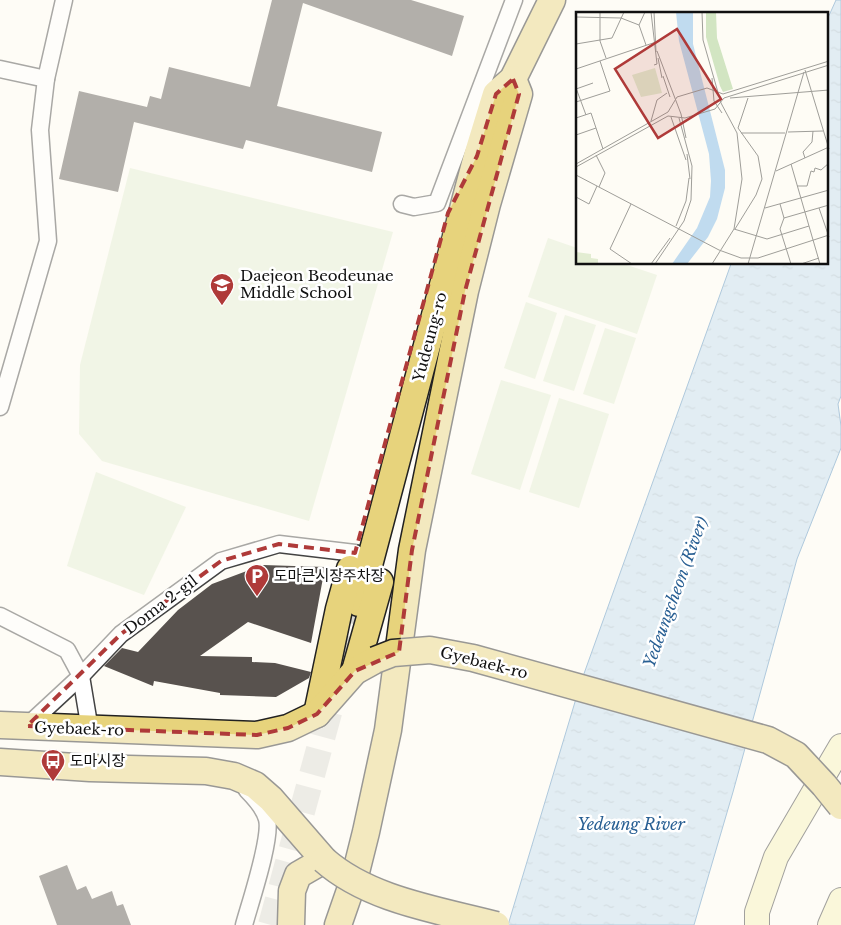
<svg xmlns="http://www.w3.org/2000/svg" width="841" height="925" font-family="'Libre Baskerville','Noto Sans KR',serif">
  <defs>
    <pattern id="water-ripples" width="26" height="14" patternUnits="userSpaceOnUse" patternTransform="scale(1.25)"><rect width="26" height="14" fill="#c0dbef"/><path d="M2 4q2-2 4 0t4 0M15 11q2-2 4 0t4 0" fill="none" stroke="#a4bbcc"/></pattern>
  </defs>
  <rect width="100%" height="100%" fill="#fefcf5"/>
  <!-- pitch -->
  <g fill="#e3edd2">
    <polygon points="130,168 393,232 309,521 102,461 79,434 80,365"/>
    <polygon points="548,238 577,248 577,264 624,264 657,275 637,334 528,297"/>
    <polygon points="526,302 557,313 535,379 504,368"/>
    <polygon points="565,315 596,325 574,391 543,381"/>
    <polygon points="605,328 636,338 614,404 583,394"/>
    <polygon points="501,380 551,395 520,490 471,474"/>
    <polygon points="559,398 609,414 579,508 529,492"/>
    <polygon points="96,472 186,507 144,595 67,566"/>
  </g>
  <!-- water -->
  <polygon fill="url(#water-ripples)" stroke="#508bbd" points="836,0 841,0 841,396 838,404 841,426 841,448 797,559 733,792 694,925 508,925 581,682 731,264 827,264 827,20"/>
  <!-- building -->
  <g fill="#58524e">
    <polygon points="272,0 411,0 464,16 452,56 303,3 277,106 382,132 372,172 246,140 243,149 134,122 118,192 59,179 79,91 147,107 150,96 161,99 169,67 250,87"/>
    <polygon points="263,565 325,567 311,643 248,622 200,656 252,657 252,662 275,663 311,672 309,678 276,697 220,695 220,693 154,681 153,686 104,666 122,648 138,652 178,610 212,584"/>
    <polygon points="67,865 77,890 86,886 92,899 112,891 117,906 123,904 131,925 57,925 39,876"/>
  </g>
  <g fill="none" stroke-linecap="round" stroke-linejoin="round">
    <!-- primary-tunnel -->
    <polyline stroke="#dad9d3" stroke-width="26" stroke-dasharray="26 13" stroke-linecap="butt" points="271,925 359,603"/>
    <!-- street casing -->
    <g stroke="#434343" stroke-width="19">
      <g id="street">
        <polyline points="0,69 46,79"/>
        <polyline points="402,204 414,207 437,203 514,0"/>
        <polyline points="0,407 48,241 40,130 46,79 64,0"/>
        <polyline points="0,616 67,650 81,676 90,730"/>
        <polyline points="27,726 81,676 121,634 221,561 279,544 355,553"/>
        <path d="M 244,925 C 250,903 272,838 267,819 C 264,808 255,798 247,790"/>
      </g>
    </g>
    <!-- secondary casing -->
    <g stroke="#323232" stroke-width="26">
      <g id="secondary">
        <polyline points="757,925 757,912 776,857 841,746"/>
        <polyline points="830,925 841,900"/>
      </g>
    </g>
    <!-- primary casing -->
    <g stroke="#212121" stroke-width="29">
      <g id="primary">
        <polyline points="359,603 477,156 496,94 513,79 552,0"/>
        <polyline points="355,671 380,582"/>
        <polyline points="317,714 339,609 350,569"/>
        <polyline points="0,725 257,735 288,728 317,714 355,671 375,660"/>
        <polyline points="0,762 90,768 206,771 234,776 255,785 271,799 324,860 298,875 292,891 291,925"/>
        <polyline points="338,925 355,876 366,832 388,730 412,550 465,291 487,204 519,94 513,79"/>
      </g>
    </g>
    <!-- street -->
    <use href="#street" stroke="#fff" stroke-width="16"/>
    <!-- secondary -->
    <use href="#secondary" stroke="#f5f2b9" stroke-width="24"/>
    <!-- primary -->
    <use href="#primary" stroke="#e7d37c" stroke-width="26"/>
    <!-- primary-bridge casing -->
    <g stroke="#212121" stroke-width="29" stroke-linecap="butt">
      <g id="primary-bridge">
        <polyline points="375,660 393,653 430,650 473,658 768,740 796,755 824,785 841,806"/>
        <path d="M 324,860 C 369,900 439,910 496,925"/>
      </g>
    </g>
    <!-- primary-bridge -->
    <use href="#primary-bridge" stroke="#e7d37c" stroke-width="26"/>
  </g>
  <!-- marked area -->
  <path d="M0 0H841V925H0ZM 513,79 L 519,94 L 465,291 L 412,550 L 399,652 L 355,671 L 317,714 L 288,728 L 257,735 L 27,726 L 121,634 L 221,561 L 279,544 L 355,553 L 448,213 L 477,156 L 496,94 Z" fill="#fefcf5" fill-opacity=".55" fill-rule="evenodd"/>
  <path fill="none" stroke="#af3a39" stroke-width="4" stroke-dasharray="10 6" stroke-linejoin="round" d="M 513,79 L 519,94 L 465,291 L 412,550 L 399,652 L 355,671 L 317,714 L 288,728 L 257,735 L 27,726 L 121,634 L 221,561 L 279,544 L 355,553 L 448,213 L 477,156 L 496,94 Z"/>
  <!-- icons -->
  <defs>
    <g id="school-pin" transform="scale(1.25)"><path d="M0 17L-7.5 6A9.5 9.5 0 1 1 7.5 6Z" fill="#af3a39" stroke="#fff"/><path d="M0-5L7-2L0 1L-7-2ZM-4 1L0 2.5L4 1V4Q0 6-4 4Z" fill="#fff"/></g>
    <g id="parking-pin" transform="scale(1.25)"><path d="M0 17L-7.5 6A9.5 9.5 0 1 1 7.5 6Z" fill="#af3a39" stroke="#fff"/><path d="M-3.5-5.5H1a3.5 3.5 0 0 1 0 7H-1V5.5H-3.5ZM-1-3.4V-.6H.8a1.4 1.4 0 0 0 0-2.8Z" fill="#fff"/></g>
    <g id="bus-pin" transform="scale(1.25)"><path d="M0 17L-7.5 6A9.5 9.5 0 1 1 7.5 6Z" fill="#af3a39" stroke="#fff"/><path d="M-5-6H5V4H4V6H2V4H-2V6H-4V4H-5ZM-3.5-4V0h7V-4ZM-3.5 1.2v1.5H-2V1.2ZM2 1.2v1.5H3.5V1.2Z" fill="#fff"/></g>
  </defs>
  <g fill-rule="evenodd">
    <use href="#school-pin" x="222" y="285"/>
    <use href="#parking-pin" x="257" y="576"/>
    <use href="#bus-pin" x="53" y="761"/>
  </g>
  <g text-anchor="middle" stroke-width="5" stroke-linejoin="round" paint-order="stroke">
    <!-- poi labels -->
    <g font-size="15" fill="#101010" stroke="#fff" text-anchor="start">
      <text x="240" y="281">Daejeon Beodeunae<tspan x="240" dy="17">Middle School</tspan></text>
      <text x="274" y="581">도마큰시장주차장</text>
      <text x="70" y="766">도마시장</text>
    </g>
    <!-- street labels -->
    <g font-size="15" fill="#101010" stroke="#fff">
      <text transform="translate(430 337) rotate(-75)" y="5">Yudeung-ro</text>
      <text transform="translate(161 605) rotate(-37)" y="5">Doma 2-gil</text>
      <text transform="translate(484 663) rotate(14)" y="5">Gyebaek-ro</text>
      <text transform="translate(79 729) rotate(2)" y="5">Gyebaek-ro</text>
    </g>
    <!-- water labels -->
    <g font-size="16" font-style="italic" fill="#285f93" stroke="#fff">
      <text transform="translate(675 592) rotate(-70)" y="6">Yedeungcheon (River)</text>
      <text x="631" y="830">Yedeung River</text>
    </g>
  </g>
  <!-- overview -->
  <g transform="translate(576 12)">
    <rect width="252" height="252" fill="#fefcf5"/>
    <path d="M 130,0 L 140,0 L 141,26 L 157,77 L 147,80 L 144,74 L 130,25 Z" fill="#d2e5c2"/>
    <path d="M 79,56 L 86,81 L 65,85 L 56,63 ZM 0,240 L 15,242 L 15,246 L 22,247 L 22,251 L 14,251 L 21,252 L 0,252 Z" fill="#e3edd2"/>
    <path d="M 100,0 L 117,0 L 117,32 L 149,158 L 149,176 L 141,207 L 132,225 L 111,252 L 96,252 L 121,216 L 134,185 L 135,169 L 133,142 L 103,29 Z" fill="#c0dbef"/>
    <path fill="none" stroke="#9f9e99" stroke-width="1" d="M 24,0 L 24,29 L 30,46M 69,0 L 63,13 L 70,33M 75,0 L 81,52 L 78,53M 78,0 L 80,40M 126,0 L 127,28 L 145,91 L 161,121 L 166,167 L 158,217 L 136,252M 0,5 L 45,6 L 63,13M 0,32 L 36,26 L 48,0M 81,39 L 105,102 L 110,126M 82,46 L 86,66M 0,57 L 80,30M 229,58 L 253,137M 87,64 L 94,85M 136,66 L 138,89 L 146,101M 0,76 L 10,103M 0,77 L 17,71M 154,86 L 253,78M 0,90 L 34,79 L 24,49M 95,105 L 110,148M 0,106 L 15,101 L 27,137M 75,109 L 81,88 L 91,81M 212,120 L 247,119M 165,121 L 209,121M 0,123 L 20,116M 111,142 L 114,167M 20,143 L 29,161 L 23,175M 229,146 L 227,140 L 236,130 L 237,119M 0,152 L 92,100 L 101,85 L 131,76 L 147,82 L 253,49M 215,152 L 244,252M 0,155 L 92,104 L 109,106 L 139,97 L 148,86 L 253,53M 200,159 L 253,135M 0,163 L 143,238 L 165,246 L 182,246 L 253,223M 221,174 L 231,174 L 235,159 L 238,160 L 239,156 L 245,158 L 253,151M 0,185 L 13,192 L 21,174M 55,192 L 34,237 L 56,252M 204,192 L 208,206 L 204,217 L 215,252M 189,196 L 253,178M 243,196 L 253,225M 208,206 L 253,193M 100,214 L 110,189 L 113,166M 158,217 L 191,227 L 233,214M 159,217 L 180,183 L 186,167 L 182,144 L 162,116 L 172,86M 75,252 L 94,226M 79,252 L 108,209 L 115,188 L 116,154 L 103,106M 172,252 L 228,60M 225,252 L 243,246"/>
    <path fill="#af3a39" fill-opacity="0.15" stroke="#af3a39" stroke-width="2.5" d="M 101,17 L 145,87 L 82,126 L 39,57 Z"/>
    <rect width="252" height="252" fill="none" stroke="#101010" stroke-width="2.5"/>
  </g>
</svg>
